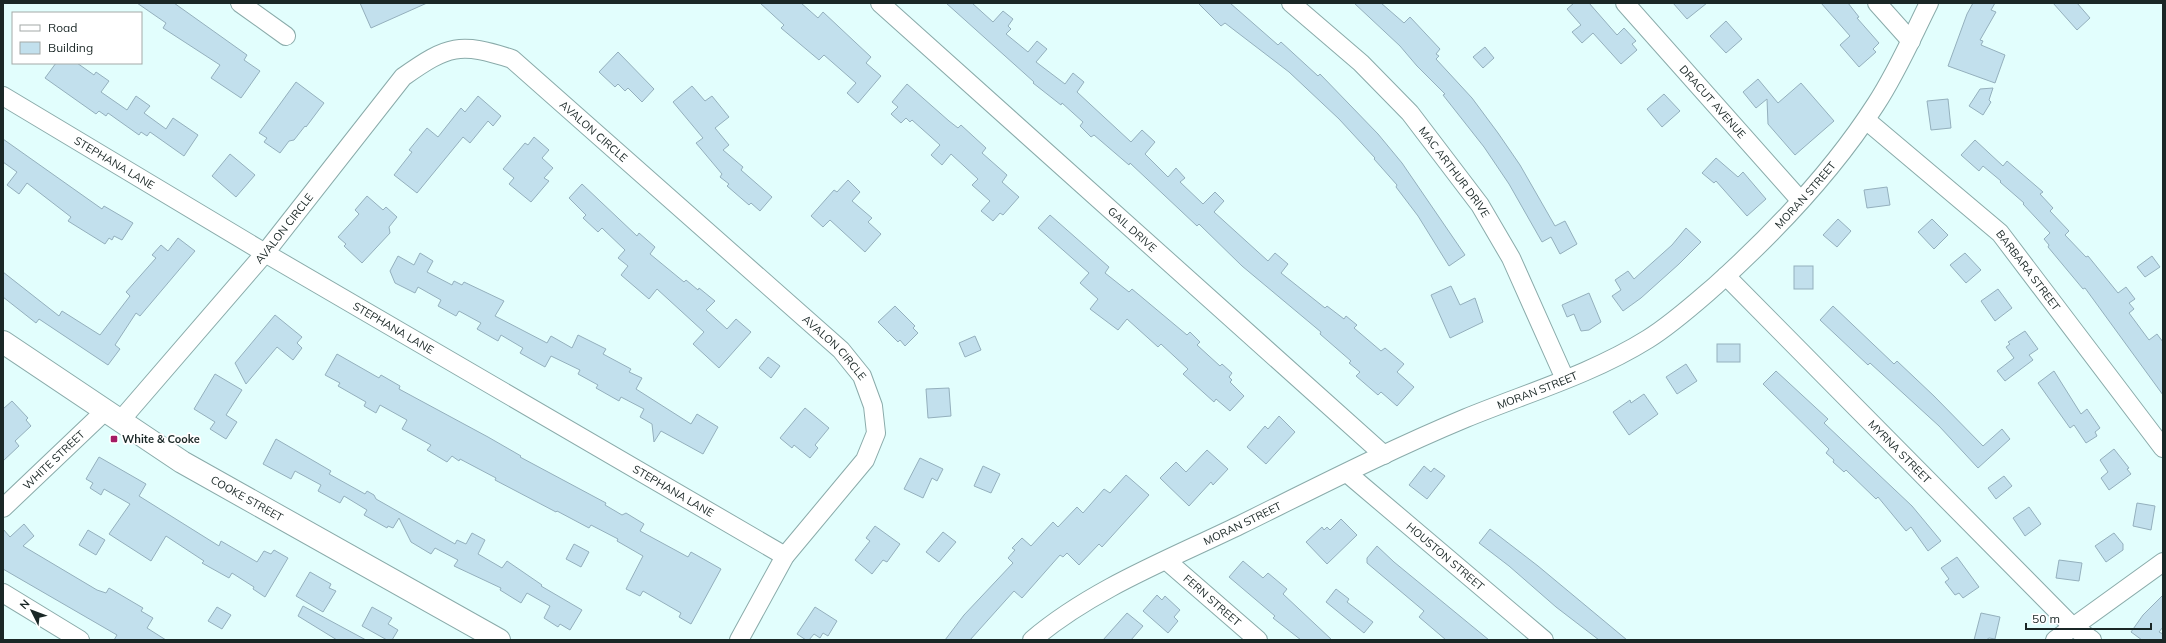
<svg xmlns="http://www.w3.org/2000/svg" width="2166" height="643" font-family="Mulish,sans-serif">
  <rect width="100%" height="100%" fill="#e2fefd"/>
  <!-- building -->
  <g fill="#c2e0ed" stroke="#94b0bd">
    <polygon points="137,3 174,3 247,55 244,60 260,71 241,98 211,78 220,65 163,28 166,23"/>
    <polygon points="360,3 427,3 371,28"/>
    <polygon points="760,3 801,3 818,18 823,12 871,57 866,63 881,76 858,103 847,93 856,83 824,55 819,60 781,28 784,25"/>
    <polygon points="946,3 972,3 993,22 1003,11 1013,19 1008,26 1011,29 1006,34 1028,52 1037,41 1047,49 1036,62 1065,84 1073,73 1084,82 1077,92 1131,142 1142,130 1155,142 1145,154 1168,177 1176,168 1185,178 1180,182 1203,204 1215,192 1224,201 1214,212 1268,261 1275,253 1288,264 1281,273 1325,308 1327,306 1344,319 1346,316 1357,325 1354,328 1381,351 1385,348 1404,364 1397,372 1414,387 1397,406 1381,392 1378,395 1356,376 1360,372 1349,363 1351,361 1320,334 1321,332 1242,266 1199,224 1197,226 1130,163 1129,165 1094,135 1091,137 1080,126 1083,122 1062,103 1061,105 1033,83 1034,82"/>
    <polygon points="1198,3 1230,3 1278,45 1281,42 1318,76 1320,74 1378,134 1402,163 1465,255 1449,266 1418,216 1396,187 1397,185 1374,159 1375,158 1339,119 1289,72 1225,23 1221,26"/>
    <polygon points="1354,3 1381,3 1404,23 1410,17 1440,49 1436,54 1439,56 1436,59 1472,98 1498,133 1520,165 1555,226 1565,221 1577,244 1560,254 1551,237 1542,242 1509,184 1484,147 1443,95 1445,94 1417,66 1400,46"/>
    <polygon points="1574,3 1589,3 1617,35 1624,28 1636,41 1632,44 1637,50 1621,64 1593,33 1582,43 1572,32 1581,25 1567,9"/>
    <polygon points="1673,3 1707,3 1687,19"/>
    <polygon points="1821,3 1848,3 1859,17 1857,18 1879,43 1873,49 1876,52 1859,67 1840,45 1850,36"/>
    <polygon points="1973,3 1995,3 1991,10 1996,12 1980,40 1983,41 1981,45 2005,55 1995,83 1948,66 1967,14"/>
    <polygon points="2053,3 2077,3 2090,18 2077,30"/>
    <polygon points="1726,21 1742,39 1726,53 1710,36"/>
    <polygon points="1485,47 1494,58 1483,68 1473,57"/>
    <polygon points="618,52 654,89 642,102 628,88 625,91 618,84 615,87 599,72"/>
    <polygon points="56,63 77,63 94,75 96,72 109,81 101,92 127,110 136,96 150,106 144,113 166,129 173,118 198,135 184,156 150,132 147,136 141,132 139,135 108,113 106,116 99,111 96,114 45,78"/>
    <polygon points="1758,79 1778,103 1801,83 1834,121 1795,155 1768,124 1767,99 1756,108 1743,92"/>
    <polygon points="296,82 324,103 306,127 305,126 294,140 289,141 280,153 264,142 267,138 259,133"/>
    <polygon points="907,84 949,121 958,128 961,125 986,148 982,153 1007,175 1002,182 1019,197 1003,215 1000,213 993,221 981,211 990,201 972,185 978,179 951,154 942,165 931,155 940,145 912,120 910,122 906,118 901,123 891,114 898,107 892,102"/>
    <polygon points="692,86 705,101 712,96 729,117 715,128 729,145 723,150 743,167 741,170 772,197 760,211 751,203 749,205 727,186 729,184 720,177 722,174 696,143 703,138 673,102"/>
    <polygon points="1993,88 1989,100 1991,102 1983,115 1969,106 1980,89"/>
    <polygon points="1664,94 1680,111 1662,127 1647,109"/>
    <polygon points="478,96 501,116 493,126 488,121 470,143 463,137 417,193 394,175 412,152 409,150 427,128 438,137 461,108 465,112"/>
    <polygon points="1948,99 1951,128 1931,130 1927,101"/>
    <polygon points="534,137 549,150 542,158 553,168 544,178 549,181 531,202 509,184 514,178 503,169 525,143 528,145"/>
    <polygon points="3,139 102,209 104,206 133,223 122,240 114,236 112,240 109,238 105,244 68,221 71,217 27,183 19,194 7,185 17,172 3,162"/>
    <polygon points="1975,140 2003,166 2007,161 2043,192 2040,194 2053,208 2050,211 2069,231 2065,235 2086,257 2088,256 2118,293 2126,287 2135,299 2129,303 2134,309 2129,313 2149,340 2157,334 2163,342 2163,395 2085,288 2083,289 2048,247 2049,245 2044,239 2050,233 2023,204 2024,203 2000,182 2001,181 1983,166 1979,171 1961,155"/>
    <polygon points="230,154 255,175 236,197 212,176"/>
    <polygon points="1716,158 1738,177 1743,172 1766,199 1747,216 1716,181 1714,183 1702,173"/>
    <polygon points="848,180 860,192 852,201 872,218 868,222 881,234 865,252 830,220 823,227 811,216 834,190 837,192"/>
    <polygon points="582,184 637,236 639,233 655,247 650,254 684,282 686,280 698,290 699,288 715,301 706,310 727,329 736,319 751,332 719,368 693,344 704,332 657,289 649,299 621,275 628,266 618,258 625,250 602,228 598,232 583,218 586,215 569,198"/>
    <polygon points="1887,187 1890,205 1867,208 1864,190"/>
    <polygon points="367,196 383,210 386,207 397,217 389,227 390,233 362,263 344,246 346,244 338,237 359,214 355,210"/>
    <polygon points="1050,215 1109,267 1105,273 1129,292 1132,289 1187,335 1190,332 1200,342 1197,345 1220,366 1222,364 1232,373 1229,377 1232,380 1230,382 1244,396 1230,411 1216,399 1214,402 1183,374 1188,369 1161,344 1158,347 1127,319 1118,330 1090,309 1098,299 1080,283 1089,273 1038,228"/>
    <polygon points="1838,219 1851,231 1837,247 1823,235"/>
    <polygon points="1932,219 1948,235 1934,249 1918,232"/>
    <polygon points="1686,228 1701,242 1679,264 1641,298 1623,311 1612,296 1621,290 1615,280 1628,271 1634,279 1672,245"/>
    <polygon points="178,238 195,251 140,316 136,313 115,345 120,349 108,365 39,319 36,323 3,297 3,272 59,316 62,311 100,335 130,296 126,292 156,258 152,255 161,245 168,251"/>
    <polygon points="420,253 433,261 427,272 452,285 454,281 462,285 464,282 504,301 495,316 547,343 551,336 572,348 578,335 606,349 603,354 631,369 629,372 642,378 636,389 691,424 697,414 718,427 703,454 661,431 654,442 652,424 640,417 644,409 621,397 619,401 596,388 598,385 578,374 580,370 551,356 545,367 520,353 523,348 501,335 498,341 477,329 481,323 459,311 456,316 438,306 441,300 418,287 415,293 395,283 390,271 398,256 414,265"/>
    <polygon points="1965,253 1981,270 1966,283 1950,265"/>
    <polygon points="2152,256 2160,267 2145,277 2137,267"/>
    <rect x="1794" y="266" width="19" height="23"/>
    <polygon points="1451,286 1460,305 1475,298 1483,322 1450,338 1431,295"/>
    <polygon points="1998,289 2012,308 1995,321 1981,301"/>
    <polygon points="1589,293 1601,322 1589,330 1581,331 1574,314 1567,317 1562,305"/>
    <polygon points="895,306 915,326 913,328 918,333 905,346 900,340 898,342 878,322"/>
    <polygon points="1833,306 1894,364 1897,361 1934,396 1983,446 2002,429 2010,439 1978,468 1939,426 1870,363 1868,365 1820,320"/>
    <polygon points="275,315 302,337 297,343 302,348 293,360 277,347 246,384 235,363"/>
    <polygon points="2025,331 2038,349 2029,355 2033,360 2005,381 1997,371 2014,358 2006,347 2010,344 2008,342"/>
    <polygon points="975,336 981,350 965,357 959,343"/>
    <rect x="1717" y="344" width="23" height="18"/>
    <polygon points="337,354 379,378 381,375 400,386 399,389 488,437 521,456 520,457 606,503 605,505 622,515 626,513 644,524 640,531 688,557 691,552 721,569 691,624 679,617 681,613 643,591 640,596 626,589 643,556 617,541 618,539 591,525 589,528 557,511 556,512 495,480 496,478 460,459 459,461 452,456 447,462 427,450 431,445 402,429 407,420 380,405 376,413 364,406 366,402 338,386 340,383 325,375"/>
    <polygon points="768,357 780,366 771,378 759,368"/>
    <polygon points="1686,364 1697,381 1677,394 1666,377"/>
    <polygon points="1776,371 1828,419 1824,423 1912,506 1941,541 1928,551 1911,527 1906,531 1878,497 1876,499 1846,470 1844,472 1833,462 1834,460 1826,453 1829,449 1763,384"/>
    <polygon points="2054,371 2081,414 2087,409 2100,428 2095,432 2097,436 2086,443 2074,425 2070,428 2038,383"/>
    <polygon points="215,374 242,390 226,415 237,422 226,439 210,429 215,422 194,409"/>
    <polygon points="949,388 951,416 928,418 926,389"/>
    <polygon points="1644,394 1658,414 1629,435 1613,412 1630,400 1631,403"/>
    <polygon points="12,401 28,418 26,420 31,426 15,441 19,446 3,461 3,409"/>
    <polygon points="805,408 829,428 815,445 818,448 810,458 794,445 792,448 780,438"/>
    <polygon points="1279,416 1295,432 1266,464 1247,447 1265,426 1268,429"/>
    <polygon points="276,439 331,471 329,474 365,494 367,491 374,495 376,499 455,544 457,540 466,544 472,533 485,540 478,554 502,568 507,561 542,585 541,586 582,610 570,630 560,624 558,627 544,618 550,606 527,593 521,603 500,590 501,588 454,566 458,560 435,548 431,554 411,542 399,518 393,528 388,526 387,528 364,515 367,510 344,496 340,503 318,491 321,485 295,471 291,479 263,464"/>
    <polygon points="2114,449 2129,468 2127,469 2131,474 2109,490 2101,478 2108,472 2100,460"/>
    <polygon points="1207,450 1228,469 1213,485 1211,482 1189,506 1160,478 1176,462 1186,472"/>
    <polygon points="99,457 146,484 139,496 219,546 221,541 257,562 264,551 271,554 274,550 288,558 265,597 253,589 254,587 232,573 229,578 202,563 204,561 166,536 151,561 109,534 130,504 104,489 101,495 90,488 93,483 86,479"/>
    <polygon points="920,458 943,469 937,481 932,478 923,498 904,489"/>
    <polygon points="983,466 1000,474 991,493 974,486"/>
    <polygon points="1424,466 1431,472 1434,468 1445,476 1427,499 1409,485"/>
    <polygon points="1126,475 1149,495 1102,547 1099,544 1079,565 1067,553 1063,557 1060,555 1022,598 1014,591 970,640 945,640 964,615 1013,563 1008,558 1015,550 1012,548 1022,538 1031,546 1053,522 1058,527 1077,507 1083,513 1104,489 1110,493"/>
    <polygon points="2004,476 2012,486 1996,499 1988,488"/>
    <polygon points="2137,503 2155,506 2151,530 2133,526"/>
    <polygon points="2029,507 2041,524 2025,536 2013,518"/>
    <polygon points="1341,519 1357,535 1327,564 1306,542 1322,527 1324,530 1327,527 1330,530"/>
    <polygon points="24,524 34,536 23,546 97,590 106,593 109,588 143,608 141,611 153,618 147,628 166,640 114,640 117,635 3,569 3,529 10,537"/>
    <polygon points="875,526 900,544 887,562 883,560 872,574 855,560 870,541 866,538"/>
    <polygon points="1490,529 1538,566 1627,640 1599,640 1556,607 1509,566 1479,543"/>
    <polygon points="88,530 105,540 96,555 79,545"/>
    <polygon points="943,532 956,542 939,562 926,552"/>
    <polygon points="2114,533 2123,544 2123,550 2106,562 2095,546"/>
    <polygon points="574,544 589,552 581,567 566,559"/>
    <polygon points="1377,546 1394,562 1489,640 1446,640 1419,617 1424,611 1367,563 1367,558"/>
    <polygon points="1957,557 1979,587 1963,598 1959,593 1955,595 1945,582 1949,579 1941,568"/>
    <polygon points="2059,560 2082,563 2079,581 2056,578"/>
    <polygon points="1243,561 1263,578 1268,573 1287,589 1283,594 1332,640 1301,640 1273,618 1275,616 1229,577"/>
    <polygon points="310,572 331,584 329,588 336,591 323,612 296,596"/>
    <polygon points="1336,589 1349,599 1347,602 1373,622 1364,633 1326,602"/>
    <polygon points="1157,595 1162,600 1165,596 1180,610 1174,617 1178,621 1168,633 1143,611"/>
    <polygon points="2163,595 2163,627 2159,632 2163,634 2163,640 2142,640 2131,632 2143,615"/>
    <polygon points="303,606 366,640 337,640 298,616"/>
    <polygon points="217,607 231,615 222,629 208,621"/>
    <polygon points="372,607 392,618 388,624 398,630 392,640 387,640 362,626"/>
    <polygon points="815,607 837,621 828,636 823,633 820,638 814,634 809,640 806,640 797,634"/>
    <polygon points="1127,613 1143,626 1131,640 1103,640"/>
    <polygon points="1981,613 2000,617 1995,639 1989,638 1986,640 1974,640"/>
  </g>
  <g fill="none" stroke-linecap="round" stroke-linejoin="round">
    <!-- minor casing -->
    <g stroke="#8aabaa" stroke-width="20">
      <g id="minor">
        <polyline points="240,3 286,36"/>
        <path id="s1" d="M 880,3 L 1384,455"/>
        <path id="s2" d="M 1291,3 L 1361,63 L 1410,113 L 1480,205 L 1511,258 L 1565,379"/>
        <path id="s3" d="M 1625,3 L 1800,200"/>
        <polyline points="1877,3 1911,41"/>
        <path id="s4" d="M 3,96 L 265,253 L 785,556"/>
        <path id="s5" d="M 1866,120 L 2000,233 L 2163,448"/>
        <path id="s6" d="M 1726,276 L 2073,627 L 2092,640"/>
        <path id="s7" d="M 120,421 L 265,253 L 403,77 C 448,45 460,42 512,59 L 841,350 L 862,376 L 873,406 L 876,433 L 865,460 L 785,556 L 739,640"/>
        <path id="s8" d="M 1347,473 L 1544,640"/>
        <path id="s9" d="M 3,508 L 105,411"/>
        <path id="s10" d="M 1167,561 L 1258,640"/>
        <polyline points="3,593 80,640"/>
        <path id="s11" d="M 1032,640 C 1092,589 1170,559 1240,525 C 1315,488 1389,450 1466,418 C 1527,393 1592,374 1648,339 C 1672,324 1693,305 1715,286 C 1774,233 1833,171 1876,104 C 1897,72 1912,37 1929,3"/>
        <polyline points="2055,640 2163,562"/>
      </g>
    </g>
    <!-- secondary casing -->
    <g stroke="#8aabaa" stroke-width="24">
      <g id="secondary">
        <path id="s12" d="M 3,342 L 182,462 L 499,640"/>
      </g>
    </g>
    <!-- minor -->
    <use href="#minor" stroke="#fff" stroke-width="18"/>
    <!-- secondary -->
    <use href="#secondary" stroke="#fff" stroke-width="22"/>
  </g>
  <!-- markers -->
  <rect fill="#a41b64" stroke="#fff" stroke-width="1.5" x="110" y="435" width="8" height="8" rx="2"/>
  <g text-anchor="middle" stroke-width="3.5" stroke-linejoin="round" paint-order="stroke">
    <!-- street labels -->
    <g font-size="11" fill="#1a2726" stroke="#fff">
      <text dy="4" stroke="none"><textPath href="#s3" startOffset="132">DRACUT AVENUE</textPath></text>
      <text dy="4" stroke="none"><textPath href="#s7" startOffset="672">AVALON CIRCLE</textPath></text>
      <text dy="4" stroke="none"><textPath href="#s4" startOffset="130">STEPHANA LANE</textPath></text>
      <text dy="4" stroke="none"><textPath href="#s2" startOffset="236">MAC ARTHUR DRIVE</textPath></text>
      <text dy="4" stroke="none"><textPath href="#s11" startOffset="901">MORAN STREET</textPath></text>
      <text dy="4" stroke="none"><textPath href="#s7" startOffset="253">AVALON CIRCLE</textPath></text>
      <text dy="4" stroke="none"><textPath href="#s1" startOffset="339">GAIL DRIVE</textPath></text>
      <text dy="4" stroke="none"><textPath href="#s5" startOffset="222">BARBARA STREET</textPath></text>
      <text dy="4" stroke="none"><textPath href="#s4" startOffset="454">STEPHANA LANE</textPath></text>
      <text dy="4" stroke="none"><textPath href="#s7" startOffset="996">AVALON CIRCLE</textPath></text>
      <text dy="4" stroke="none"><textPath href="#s11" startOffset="565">MORAN STREET</textPath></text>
      <text dy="4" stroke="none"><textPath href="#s6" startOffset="247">MYRNA STREET</textPath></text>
      <text dy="4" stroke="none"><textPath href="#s9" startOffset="70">WHITE STREET</textPath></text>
      <text dy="4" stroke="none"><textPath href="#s4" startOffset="778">STEPHANA LANE</textPath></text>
      <text dy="4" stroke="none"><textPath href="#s12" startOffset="290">COOKE STREET</textPath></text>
      <text dy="4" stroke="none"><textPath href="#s11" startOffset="241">MORAN STREET</textPath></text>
      <text dy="4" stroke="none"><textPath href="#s8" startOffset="129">HOUSTON STREET</textPath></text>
      <text dy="4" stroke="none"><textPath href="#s10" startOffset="60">FERN STREET</textPath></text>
    </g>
    <!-- poi labels -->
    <g font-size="11" font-weight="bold" fill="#1a2726" stroke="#fff" text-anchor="start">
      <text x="122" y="443">White &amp; Cooke</text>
    </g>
  </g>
  <!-- border -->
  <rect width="2166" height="643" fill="none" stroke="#1a2726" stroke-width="8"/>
  <!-- legend -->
  <rect x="12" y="12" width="130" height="52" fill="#ffffff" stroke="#a3a9a8"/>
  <rect x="20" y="25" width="20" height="6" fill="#ffffff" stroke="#a3a9a8"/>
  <text x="48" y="32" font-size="12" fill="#1a2726">Road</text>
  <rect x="20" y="42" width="20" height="12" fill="#c2e0ed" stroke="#a3a9a8"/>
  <text x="48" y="52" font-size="12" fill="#1a2726">Building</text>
  <!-- north arrow -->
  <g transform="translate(32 611) rotate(312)" stroke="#ffffff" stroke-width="3" paint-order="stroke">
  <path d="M0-3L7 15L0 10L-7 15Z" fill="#1a2726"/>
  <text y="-6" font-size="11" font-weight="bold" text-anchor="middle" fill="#1a2726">N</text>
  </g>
  <!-- scale -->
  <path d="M2026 623v6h125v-6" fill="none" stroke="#1a2726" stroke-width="2"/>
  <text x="2032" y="623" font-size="12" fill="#1a2726" stroke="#ffffff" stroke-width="3" paint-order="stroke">50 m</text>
</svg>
